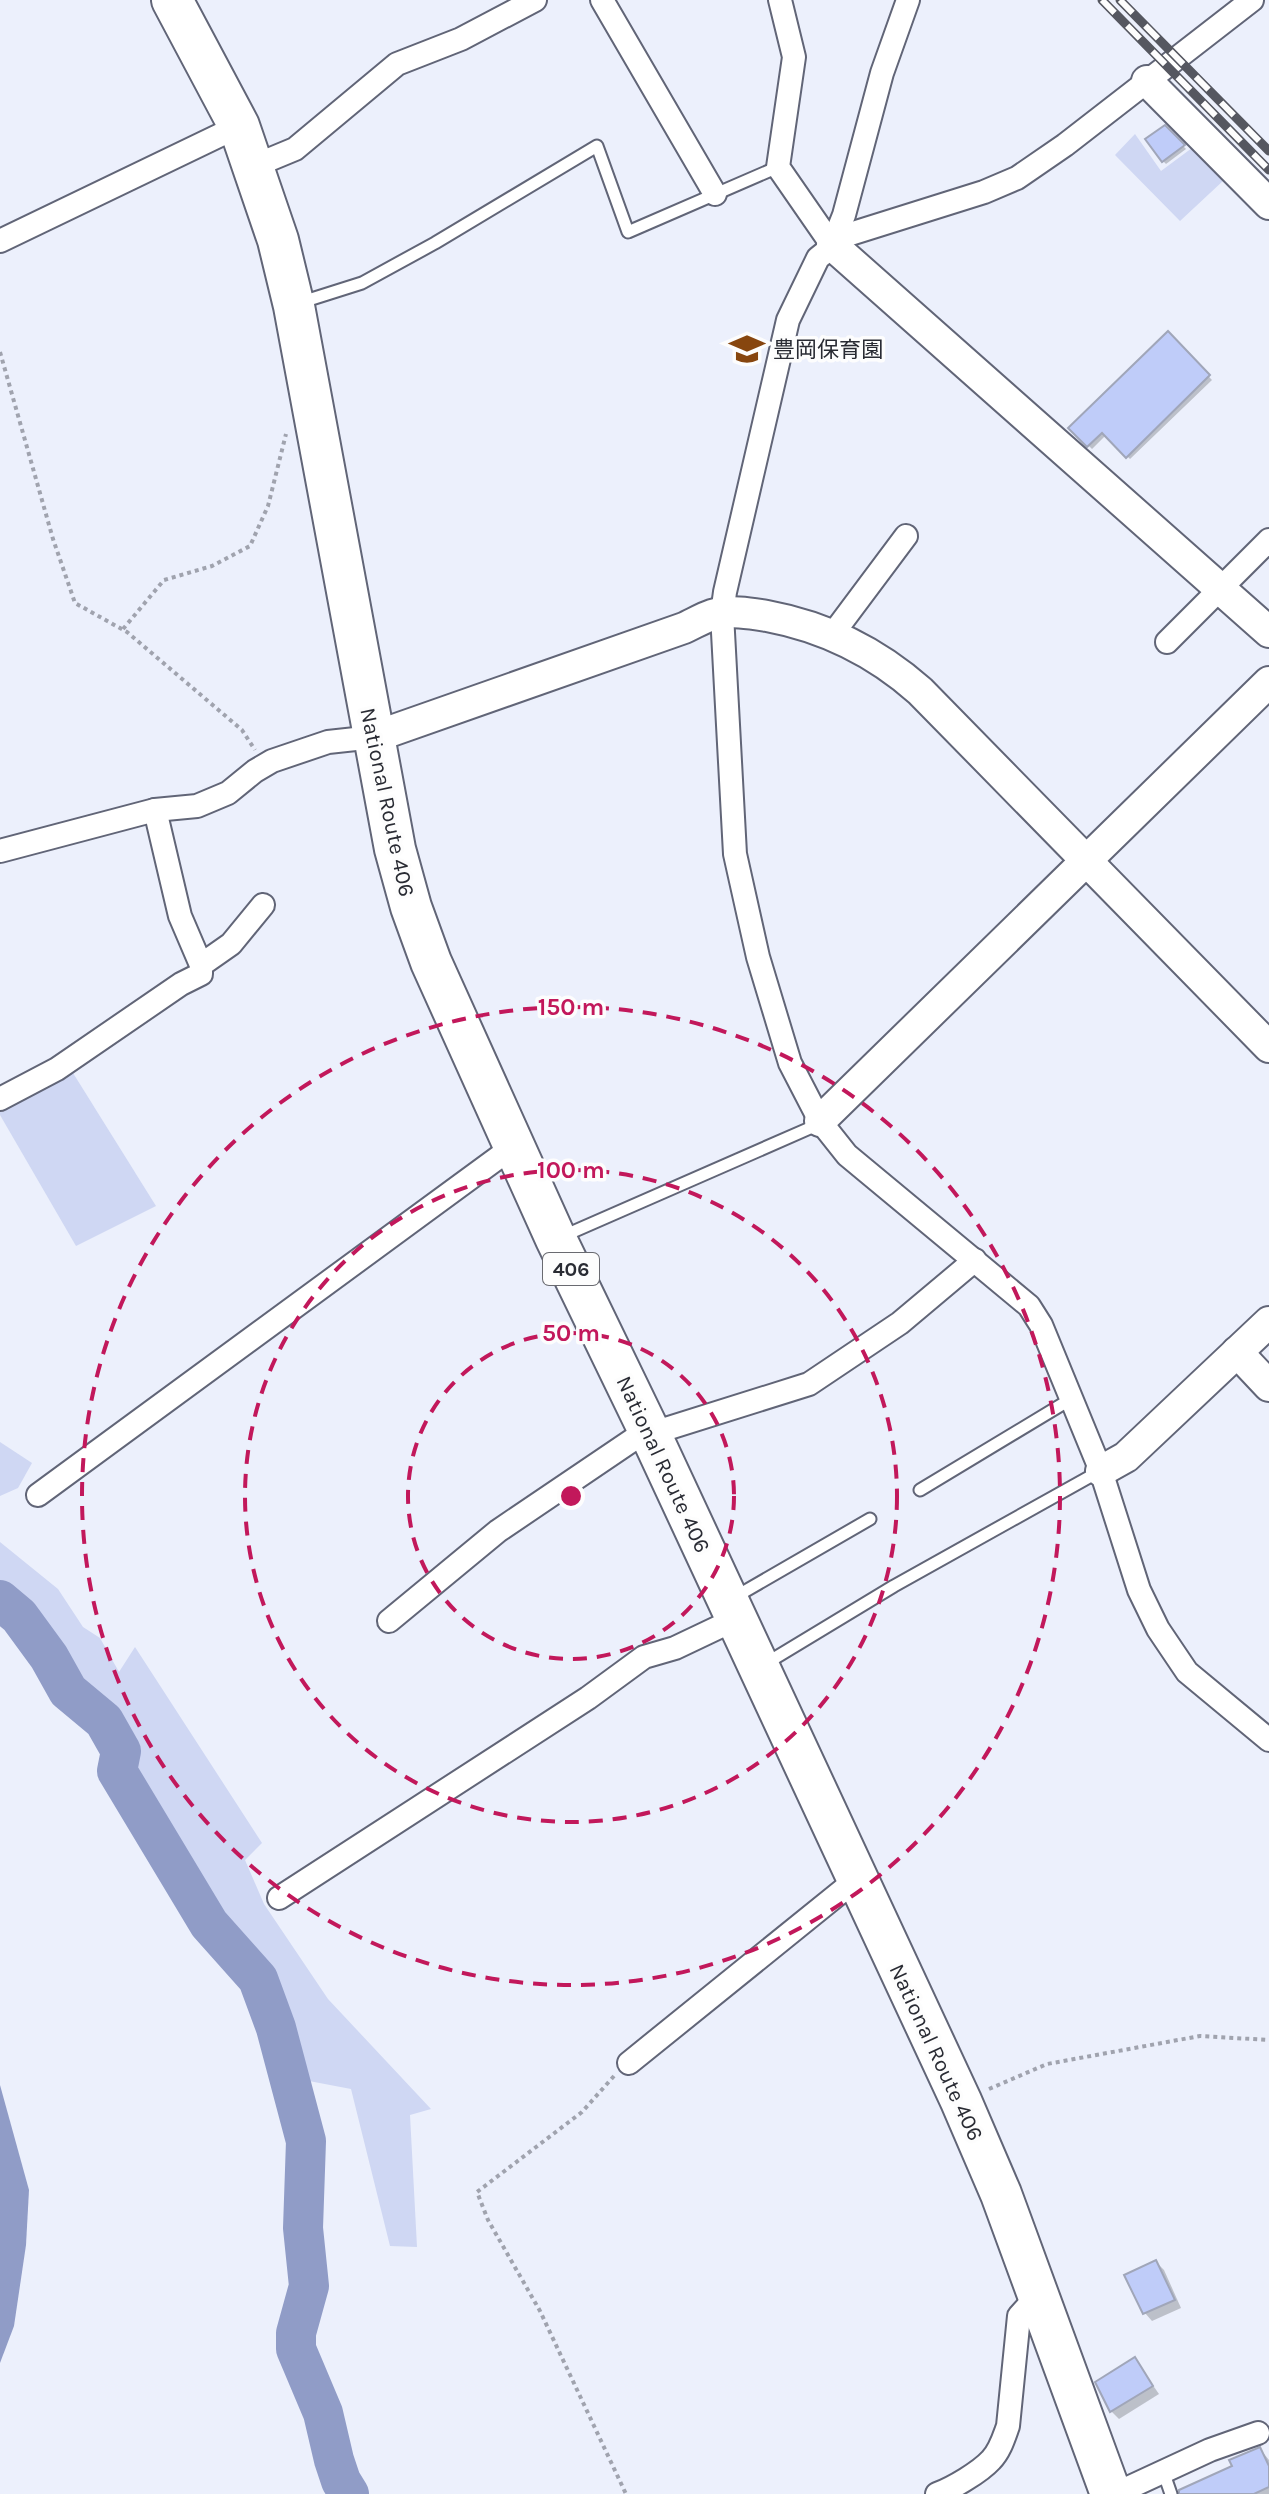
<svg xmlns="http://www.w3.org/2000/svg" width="1269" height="2494" font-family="Karla,'Noto Sans JP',sans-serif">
  <rect width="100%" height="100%" fill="#ecf0fc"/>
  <!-- green -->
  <g fill="#cfd7f3">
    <polygon points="1135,134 1161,171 1192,148 1224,180 1180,221 1115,155"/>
    <polygon points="73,1073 156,1206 76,1246 0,1115 0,1112"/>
    <polygon points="0,1442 32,1463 18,1488 0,1496"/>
    <polygon points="0,1542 58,1589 83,1627 100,1638 119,1672 135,1647 262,1843 245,1860 264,1904 328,1999 431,2109 410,2115 417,2247 390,2246 351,2089 288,2077 276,2028 258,1979 209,1924 117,1771 121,1751 104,1721 68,1691 49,1657 19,1616 0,1600"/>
  </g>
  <!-- water -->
  <polygon fill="#909cc7" points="0,2085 29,2190 26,2245 14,2326 0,2363"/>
  <!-- shadow -->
  <g fill="#0003">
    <polygon points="1165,127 1186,149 1166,164 1163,161"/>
    <polygon points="1168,334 1212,380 1130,459 1106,435 1092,449 1071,428"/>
    <polygon points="1156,2262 1164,2270 1181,2308 1152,2321 1145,2313"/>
    <polygon points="1135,2360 1159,2394 1119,2419 1111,2411"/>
    <polygon points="1260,2449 1269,2460 1269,2494 1181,2494 1234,2467"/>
  </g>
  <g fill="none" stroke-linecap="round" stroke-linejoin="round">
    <!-- river -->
    <polyline stroke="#909cc7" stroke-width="40" points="0,1600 19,1616 49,1657 68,1691 104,1721 121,1751 117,1771 209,1924 258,1979 276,2028 306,2141 303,2228 309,2286 296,2333 296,2349 323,2413 334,2460 341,2481 349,2494"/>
  </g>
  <!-- building -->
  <g fill="#bfccf9" stroke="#a0a6b9" stroke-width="2">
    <polygon points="1165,125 1185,145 1162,162 1145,139"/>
    <polygon points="1168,331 1210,375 1126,458 1102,433 1087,447 1068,428"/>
    <polygon points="1156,2260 1175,2300 1143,2314 1124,2275"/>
    <polygon points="1135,2357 1153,2386 1110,2412 1095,2382"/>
    <polygon points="1260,2447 1269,2466 1269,2487 1254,2494 1179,2494 1179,2490 1232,2466 1229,2460"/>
  </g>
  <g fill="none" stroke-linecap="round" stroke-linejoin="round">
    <!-- lane casing -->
    <g stroke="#616577" stroke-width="15">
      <g id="lane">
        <polyline points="302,302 362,283 435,243 597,146 628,232 778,167"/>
        <polyline points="561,1237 810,1128 819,1121"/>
        <polyline points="920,1490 1071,1399"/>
        <polyline points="735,1597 870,1519"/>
        <polyline points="765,1664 894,1586 1100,1471"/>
        <polyline points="1163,2471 1171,2494"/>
      </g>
    </g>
    <!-- street casing -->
    <g stroke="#616577" stroke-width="26">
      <g id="street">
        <polyline points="602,0 715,194"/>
        <polyline points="780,0 794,57 778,167 832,245"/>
        <polyline points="1252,0 1065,145 1017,178 984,192 847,235 818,258 788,320 725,592 722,614 735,854 758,957 790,1063 820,1121 847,1155 1029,1306 1041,1325 1101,1471 1139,1590 1158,1629 1187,1672 1269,1740"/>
        <polyline points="254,166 295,149 397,64 461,39 535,0"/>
        <polyline points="0,241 239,126"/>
        <polyline points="832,245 844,215 882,73 908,0"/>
        <polyline points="832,635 906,536"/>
        <polyline points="1167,642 1269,540"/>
        <polyline points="155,810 180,916 201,965"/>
        <polyline points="0,851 155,810 197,806 228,793 255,771 272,761 328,742 374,737"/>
        <polyline points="0,1099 57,1069 181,984 201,974 201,965 231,944 263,905"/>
        <polyline points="38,1495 514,1146"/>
        <polyline points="389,1621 498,1531 634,1439 809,1384 900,1323 975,1260"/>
        <polyline points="279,1898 588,1698 644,1657 675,1648 736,1619"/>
        <polyline points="629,2063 858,1878"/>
        <path d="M 937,2494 C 953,2488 980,2472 991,2460 C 1000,2451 1004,2437 1008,2426 L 1019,2316 L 1028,2306 L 1039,2299"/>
        <polyline points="1115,2494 1210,2450 1258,2433"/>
      </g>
    </g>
    <!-- secondary casing -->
    <g stroke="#616577" stroke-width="34">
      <g id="secondary">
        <polyline points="1147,81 1269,204"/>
        <polyline points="832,245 1269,632"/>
        <path d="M 374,737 L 684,628 C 693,624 703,618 712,615 C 730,610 749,613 767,616 C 826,627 876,652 920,691 L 1269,1047"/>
        <polyline points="820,1121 1269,682"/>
        <polyline points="1237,1352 1269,1386"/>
        <polyline points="1101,1471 1126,1457 1269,1322"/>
      </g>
    </g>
    <!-- highway casing -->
    <g stroke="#616577" stroke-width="44">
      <polyline id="highway" points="172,0 239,126 278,240 294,306 395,849 411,907 431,962 556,1239 650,1433 961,2101 1001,2194 1111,2494"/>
    </g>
    <!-- path -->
    <g stroke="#a0a3ae" stroke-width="4" stroke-dasharray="4 4" stroke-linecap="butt">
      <polyline points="0,352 53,539 75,603 127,632 242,730 255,750"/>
      <polyline points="123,629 164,580 212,566 250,546 268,506 286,434"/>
      <polyline points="614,2076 582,2112 477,2192 488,2220 540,2311 626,2494"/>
      <polyline points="989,2089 1047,2064 1200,2036 1269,2040"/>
    </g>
    <!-- lane -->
    <use href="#lane" stroke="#fff" stroke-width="11"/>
    <!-- street -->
    <use href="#street" stroke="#fff" stroke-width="22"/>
    <!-- secondary -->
    <use href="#secondary" stroke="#fff" stroke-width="30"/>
    <!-- highway -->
    <use href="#highway" stroke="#fff" stroke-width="40"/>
    <!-- rail casing -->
    <g stroke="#555760" stroke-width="9">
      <g id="rail">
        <polyline points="1102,0 1269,170"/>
        <polyline points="1120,0 1269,151"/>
      </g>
    </g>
    <!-- rail -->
    <use href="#rail" stroke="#fdfdfd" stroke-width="6" stroke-dasharray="18" stroke-linecap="butt"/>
  </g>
  <!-- distance rings -->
  <g fill="none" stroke="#c2185b" stroke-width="4" stroke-dasharray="14 10">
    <circle cx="571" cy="1496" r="163"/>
    <circle cx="571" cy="1496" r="326"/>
    <circle cx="571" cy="1496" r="489"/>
  </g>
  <!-- icons -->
  <defs>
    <g id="school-bare" transform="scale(2.76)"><path d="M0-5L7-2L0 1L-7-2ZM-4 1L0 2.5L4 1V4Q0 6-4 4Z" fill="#87460f" stroke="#fdfdfd" stroke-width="2.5" paint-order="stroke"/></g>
  </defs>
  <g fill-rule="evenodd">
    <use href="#school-bare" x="747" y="349"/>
  </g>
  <g text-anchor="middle" stroke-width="7" stroke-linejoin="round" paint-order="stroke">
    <!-- shield labels -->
    <rect fill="#fdfdfd" stroke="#696a70" stroke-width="2" x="543" y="1253" width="56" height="32" rx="6"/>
    <g font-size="20" font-weight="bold" fill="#292b33">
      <text x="571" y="1276">406</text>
    </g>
    <!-- poi labels -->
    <g font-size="22" fill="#292b33" stroke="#fdfdfd" text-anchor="start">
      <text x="773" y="357">豊岡保育園</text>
    </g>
    <!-- street labels -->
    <g font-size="22" fill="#292b33" stroke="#fdfdfd">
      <text transform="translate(388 802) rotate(78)" y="8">National Route 406</text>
      <text transform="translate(664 1464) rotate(65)" y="8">National Route 406</text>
      <text transform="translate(937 2052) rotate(65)" y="8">National Route 406</text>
    </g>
  </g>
  <circle cx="571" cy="1496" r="12" fill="#c2185b" stroke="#fdfdfd" stroke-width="4"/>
  <g font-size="24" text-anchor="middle" font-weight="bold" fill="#c2185b" stroke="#fdfdfd" stroke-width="7" stroke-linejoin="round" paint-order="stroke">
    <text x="571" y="1015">150 m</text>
    <text x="571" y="1178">100 m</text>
    <text x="571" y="1341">50 m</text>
  </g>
</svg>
